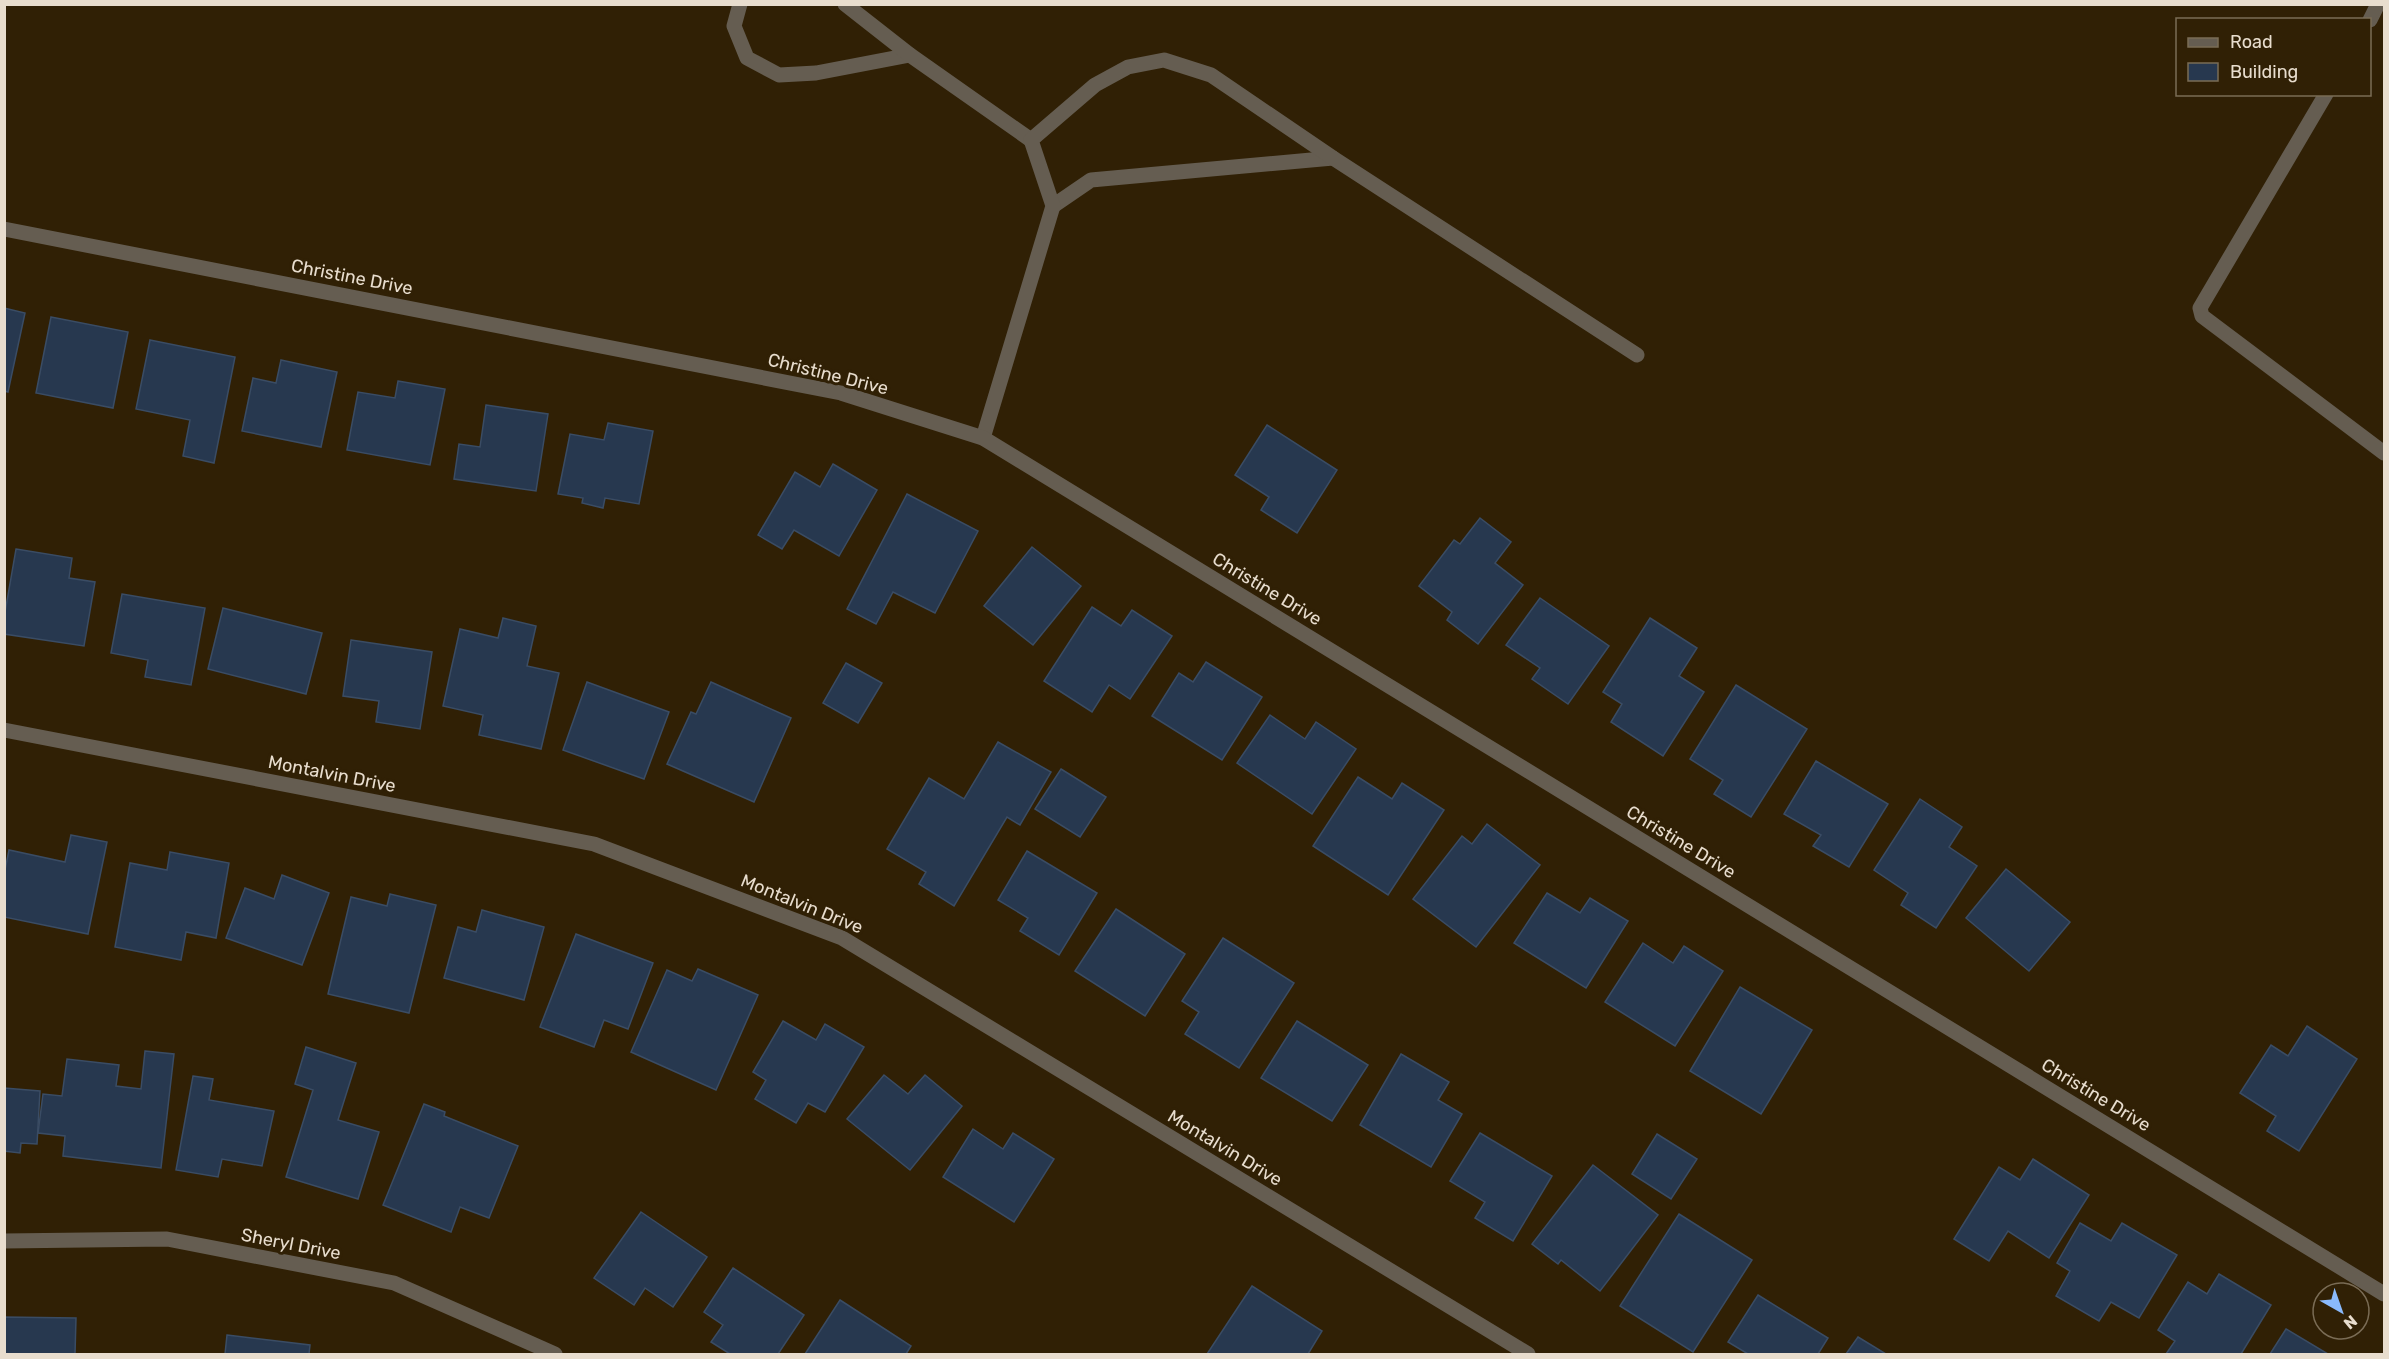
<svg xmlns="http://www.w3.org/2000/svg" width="2389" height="1359" font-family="Rubik,sans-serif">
  <rect width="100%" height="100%" fill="#302005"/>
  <!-- building -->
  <g fill="#27384f" stroke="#3a4c64" stroke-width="1.5">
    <polygon points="4,308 25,313 8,392 4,391"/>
    <polygon points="51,317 128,332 113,408 36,393"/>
    <polygon points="150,340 235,357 214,463 183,456 190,420 136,409"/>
    <polygon points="281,360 337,372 321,447 242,431 253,378 276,383"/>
    <polygon points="398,381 445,389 430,465 347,450 358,392 395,398"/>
    <polygon points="486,405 548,414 536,491 454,479 459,444 480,447"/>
    <polygon points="608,423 653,431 639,504 605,498 603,508 582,503 583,498 558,494 570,434 604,440"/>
    <polygon points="1267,425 1337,470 1297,533 1261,510 1269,497 1235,475"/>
    <polygon points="833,464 877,490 839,556 794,530 782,549 758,535 795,472 820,487"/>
    <polygon points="907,494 978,531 935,613 893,592 876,624 847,609"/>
    <polygon points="1480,518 1511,542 1495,563 1523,585 1478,644 1447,620 1452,612 1419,586 1454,540 1460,544"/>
    <polygon points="1032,547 1081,586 1033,645 984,606"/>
    <polygon points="16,549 72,558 69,578 95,582 84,646 4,634 4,618"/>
    <polygon points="122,594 205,608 191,685 145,677 148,660 111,653"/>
    <polygon points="1540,598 1609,646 1568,704 1532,679 1540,668 1506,645"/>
    <polygon points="1092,607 1121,626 1132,610 1172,636 1130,699 1109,685 1092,712 1044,681"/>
    <polygon points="223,608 322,633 306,694 208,669"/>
    <polygon points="503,618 536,626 527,666 559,673 541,749 479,735 483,715 443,706 460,629 498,638"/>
    <polygon points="1650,618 1697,648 1679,676 1704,692 1663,756 1611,722 1622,704 1603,692"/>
    <polygon points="351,640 432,652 420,729 376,722 379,701 343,696"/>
    <polygon points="1206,662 1262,697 1222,760 1152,716 1179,673 1193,682"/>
    <polygon points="846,663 882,683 858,723 823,703"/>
    <polygon points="587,682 669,712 644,779 563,750"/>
    <polygon points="711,682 791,718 754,802 667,764 691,712 696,714"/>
    <polygon points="1736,685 1807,729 1751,817 1714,794 1723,780 1690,759"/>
    <polygon points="1270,715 1305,739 1316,722 1356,749 1312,814 1237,763"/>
    <polygon points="998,742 1051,772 1020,825 1007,817 954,906 919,884 926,872 887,849 929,778 964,799"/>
    <polygon points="1816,761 1888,804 1849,867 1813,846 1821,835 1784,814"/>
    <polygon points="1061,769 1106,797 1080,837 1035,809"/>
    <polygon points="1358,777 1392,799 1402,783 1444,810 1388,895 1313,846"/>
    <polygon points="1920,799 1962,827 1949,847 1977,866 1936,928 1901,905 1908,893 1874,870"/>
    <polygon points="1487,824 1540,865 1476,947 1413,899 1462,836 1472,844"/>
    <polygon points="71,835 107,842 88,934 4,917 4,875 9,850 65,862"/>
    <polygon points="1027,851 1097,893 1059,955 1020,931 1028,918 998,900"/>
    <polygon points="170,852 229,863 216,938 186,932 181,960 115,947 130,863 167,870"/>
    <polygon points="2006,869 2070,922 2029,971 1966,918"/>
    <polygon points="282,875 329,893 302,965 226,938 245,888 274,899"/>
    <polygon points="1547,893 1580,913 1590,898 1628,921 1586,988 1514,943"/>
    <polygon points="390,894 436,905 409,1013 328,994 351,897 387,906"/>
    <polygon points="1116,909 1185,954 1145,1016 1075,971"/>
    <polygon points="482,910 544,927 524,1000 444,978 458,927 476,932"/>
    <polygon points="576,934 653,963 628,1029 604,1020 594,1047 540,1027"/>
    <polygon points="1223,938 1294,983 1239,1068 1185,1034 1199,1012 1182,1001"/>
    <polygon points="1643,943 1673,963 1684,946 1723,971 1675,1046 1605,1002"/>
    <polygon points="698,969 758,995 716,1090 631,1052 667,970 692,981"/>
    <polygon points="1740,987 1812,1030 1761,1114 1690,1071"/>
    <polygon points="783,1021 816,1040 825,1024 864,1047 825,1112 808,1103 796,1123 755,1099 766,1080 753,1072"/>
    <polygon points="1297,1021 1368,1065 1332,1121 1261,1078"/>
    <polygon points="2307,1026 2357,1059 2299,1151 2267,1131 2276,1116 2240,1093 2271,1045 2288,1056"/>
    <polygon points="306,1047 356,1063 338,1120 379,1132 358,1199 286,1177 313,1090 295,1084"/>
    <polygon points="145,1051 174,1054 161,1168 63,1156 65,1136 38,1133 43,1094 62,1096 67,1059 119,1065 116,1086 141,1089"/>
    <polygon points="1401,1054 1449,1082 1438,1100 1462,1114 1431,1167 1360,1125"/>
    <polygon points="884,1075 908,1094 925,1075 962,1106 910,1170 847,1119"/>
    <polygon points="193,1076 213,1079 209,1100 274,1111 262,1166 222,1159 218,1177 176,1170"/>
    <polygon points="4,1088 40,1091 37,1144 21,1143 20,1153 4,1151"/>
    <polygon points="424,1104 445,1112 444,1116 518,1146 489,1218 460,1207 451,1232 383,1205"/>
    <polygon points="973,1129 1003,1149 1013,1133 1054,1159 1014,1222 943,1177"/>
    <polygon points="1480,1133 1552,1176 1513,1241 1475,1218 1485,1202 1450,1181"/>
    <polygon points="1657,1134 1697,1159 1671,1199 1632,1174"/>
    <polygon points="2033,1159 2089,1195 2049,1258 2008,1231 1989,1261 1954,1239 1999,1167 2020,1180"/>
    <polygon points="1593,1165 1658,1215 1600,1291 1561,1260 1558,1264 1532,1244"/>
    <polygon points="641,1212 707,1257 673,1307 645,1288 634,1305 594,1278"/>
    <polygon points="1679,1214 1752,1260 1693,1352 1620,1306"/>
    <polygon points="2080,1223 2111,1241 2122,1223 2177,1255 2139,1318 2111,1302 2099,1321 2056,1296 2070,1271 2057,1263"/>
    <polygon points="733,1268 804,1315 778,1354 730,1354 711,1342 723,1325 704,1312"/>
    <polygon points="2219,1274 2271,1305 2241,1354 2166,1354 2175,1341 2158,1330 2188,1282 2207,1294"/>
    <polygon points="1252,1286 1322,1331 1308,1354 1207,1354"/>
    <polygon points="1758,1295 1828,1338 1818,1354 1748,1354 1728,1342"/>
    <polygon points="840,1300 911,1346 906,1354 805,1354"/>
    <polygon points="4,1317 76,1318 75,1354 4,1354"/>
    <polygon points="2286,1329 2328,1354 2270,1354"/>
    <polygon points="227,1335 310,1345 309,1354 225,1354"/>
    <polygon points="1858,1337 1886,1354 1846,1354"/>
  </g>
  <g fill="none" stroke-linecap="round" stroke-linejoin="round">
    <!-- lane -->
    <g stroke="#655d51" stroke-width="15">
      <polyline points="740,4 734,26 747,58 779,75 816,73 910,55"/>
      <polyline points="845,4 910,55 1031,140"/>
      <polyline points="2370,20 2378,4"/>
      <polyline points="2326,94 2200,308 2202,316 2384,453"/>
      <polyline points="1053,206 1091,180 1333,158"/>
      <polyline points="983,438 1053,206 1031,140 1095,85 1128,67 1164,60 1211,75 1333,158 1637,355"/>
    </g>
    <!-- street -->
    <g stroke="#655d51" stroke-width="15">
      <polyline points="4,229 841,393 983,438 2384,1294"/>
      <polyline points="4,730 594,844 842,938 1528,1354"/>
      <polyline points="4,1241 167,1239 394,1283 555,1354"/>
    </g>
  </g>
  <g text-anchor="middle" stroke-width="6" stroke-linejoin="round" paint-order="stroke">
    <!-- street labels -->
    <g font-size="18" fill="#e8ddce" stroke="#302005">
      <text transform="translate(352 277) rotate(11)" y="6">Christine Drive</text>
      <text transform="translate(828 374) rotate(14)" y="6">Christine Drive</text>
      <text transform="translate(1267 589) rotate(31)" y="6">Christine Drive</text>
      <text transform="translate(332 774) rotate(11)" y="6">Montalvin Drive</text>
      <text transform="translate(1681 842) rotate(31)" y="6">Christine Drive</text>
      <text transform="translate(802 904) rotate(22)" y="6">Montalvin Drive</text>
      <text transform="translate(2096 1095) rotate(31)" y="6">Christine Drive</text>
      <text transform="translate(1225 1148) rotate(31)" y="6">Montalvin Drive</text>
      <text transform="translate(291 1244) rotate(11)" y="6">Sheryl Drive</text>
    </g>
  </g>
  <!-- border -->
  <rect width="2389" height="1359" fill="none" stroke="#e8ddce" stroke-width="12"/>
  <!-- legend -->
  <rect x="2176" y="18" width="195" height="78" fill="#302005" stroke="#7a6c55" stroke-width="1.5"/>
  <rect x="2188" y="38" width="30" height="9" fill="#655d51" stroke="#7a6c55" stroke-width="1.5"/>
  <text x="2230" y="48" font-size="18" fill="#e8ddce">Road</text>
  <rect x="2188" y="63" width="30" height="18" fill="#27384f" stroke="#7a6c55" stroke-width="1.5"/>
  <text x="2230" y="78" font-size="18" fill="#e8ddce">Building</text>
  <!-- north arrow -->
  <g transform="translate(2341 1311) rotate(140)"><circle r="28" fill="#302005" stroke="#7a6c55" stroke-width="1.5"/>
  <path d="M0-4.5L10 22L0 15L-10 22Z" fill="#8abafc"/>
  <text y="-9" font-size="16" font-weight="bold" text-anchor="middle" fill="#e8ddce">N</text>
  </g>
</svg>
